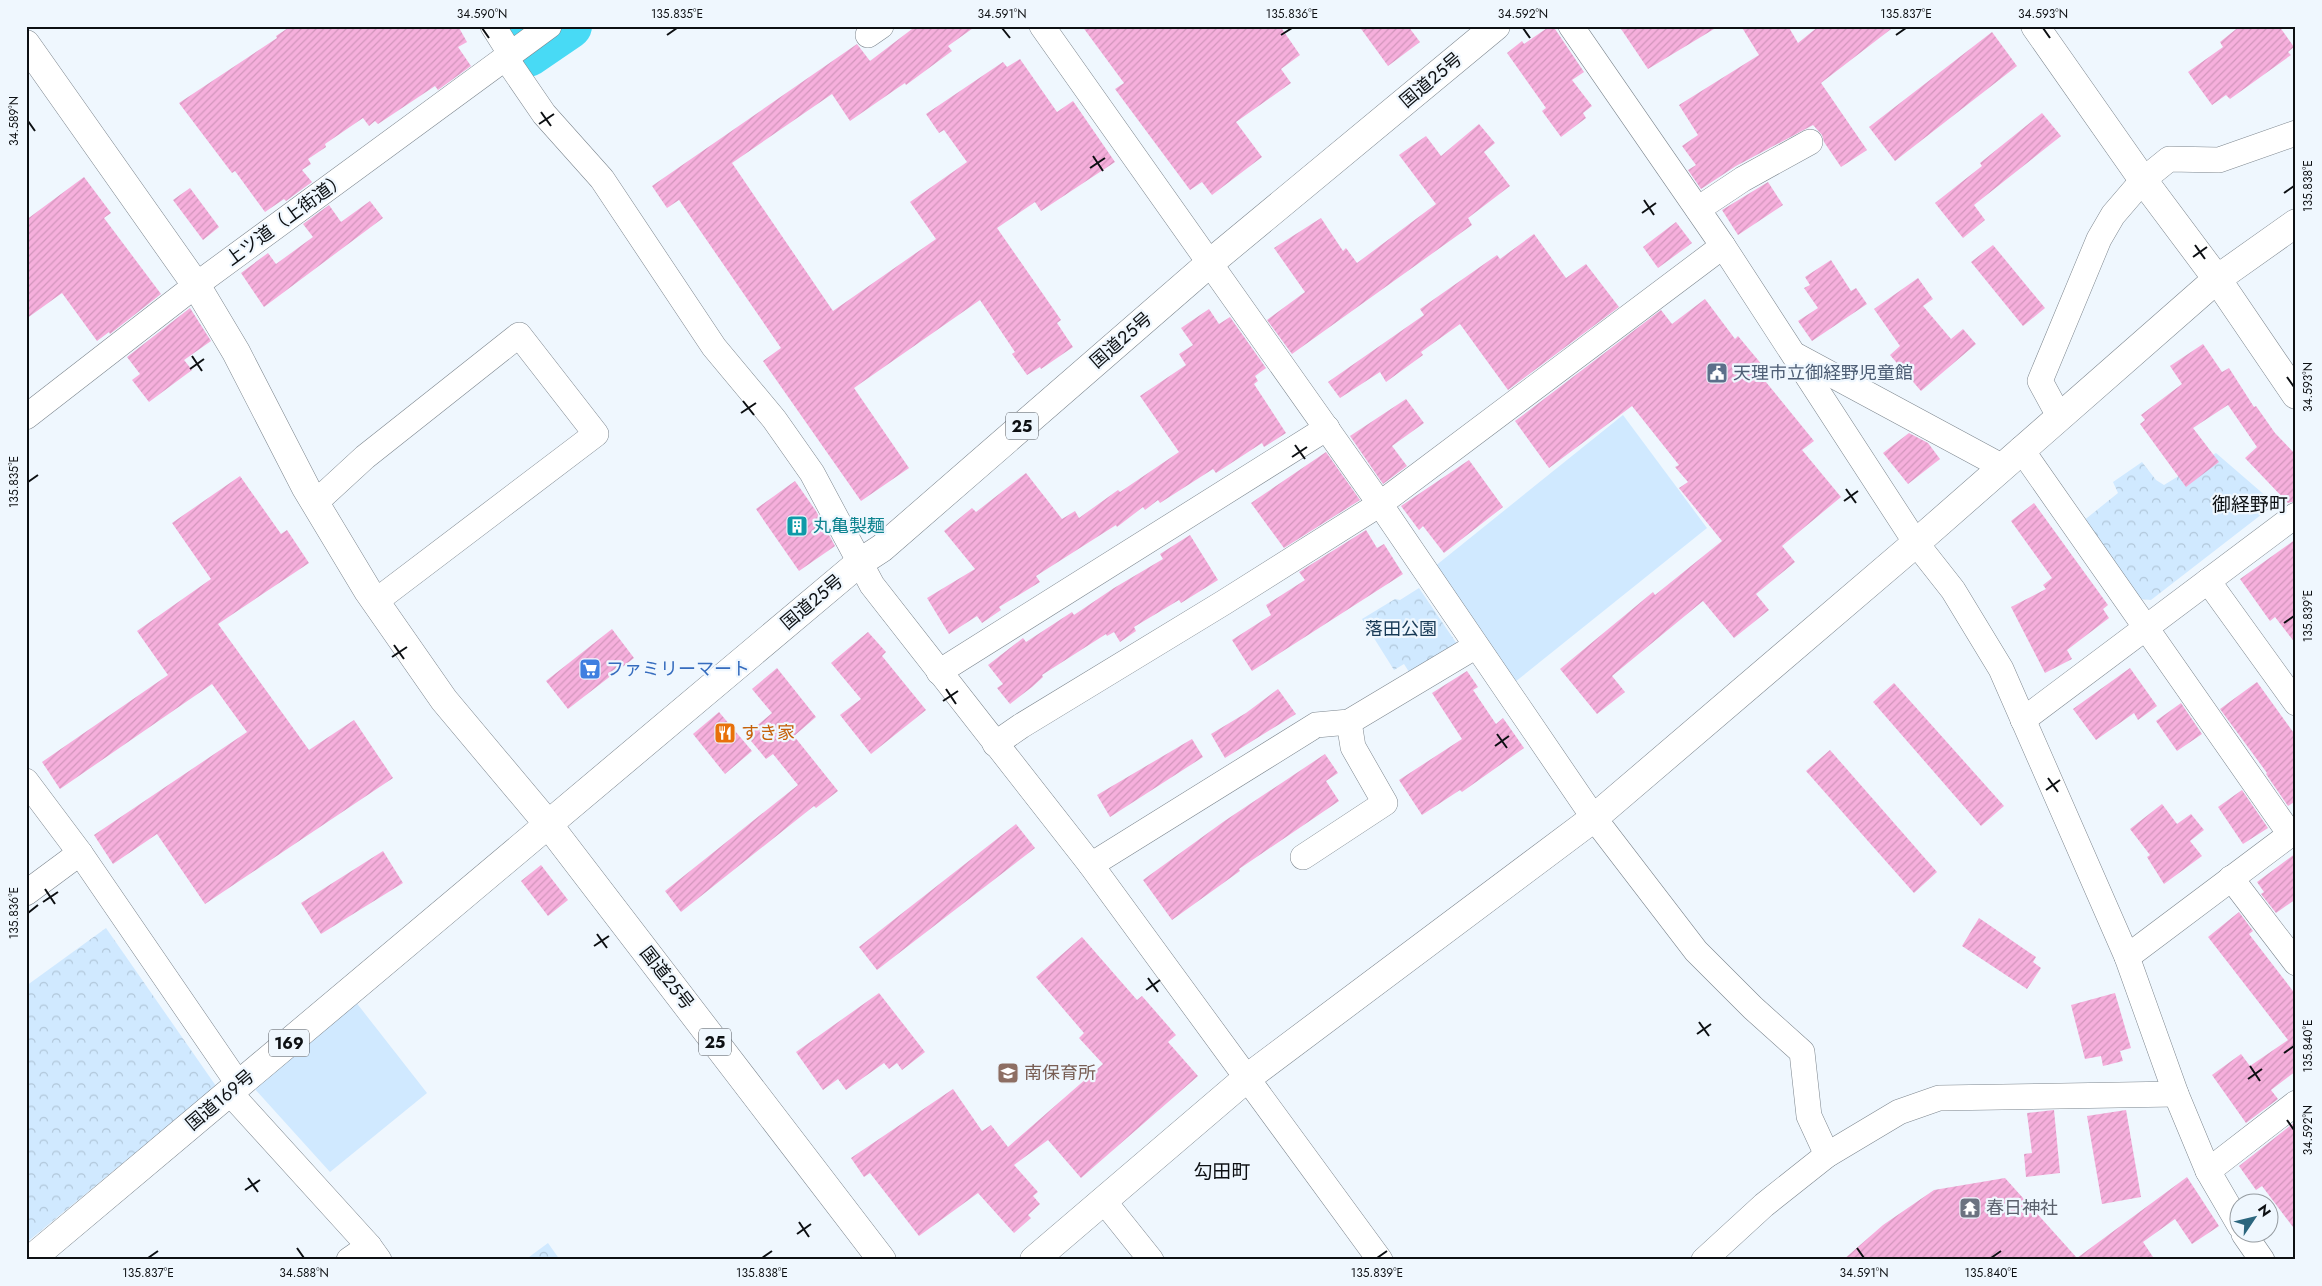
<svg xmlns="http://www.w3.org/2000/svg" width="2322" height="1286" font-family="Jost,'Noto Sans JP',sans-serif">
  <defs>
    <pattern id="park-crowns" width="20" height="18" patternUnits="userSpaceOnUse" patternTransform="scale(1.25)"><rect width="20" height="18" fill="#d0e9ff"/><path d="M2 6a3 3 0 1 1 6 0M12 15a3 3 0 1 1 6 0" fill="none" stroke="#b1c7da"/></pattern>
    <pattern id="building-hatch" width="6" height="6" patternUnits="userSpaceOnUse" patternTransform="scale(1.25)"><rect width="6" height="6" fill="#f6afdc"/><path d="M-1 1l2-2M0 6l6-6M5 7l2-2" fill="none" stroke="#d296bc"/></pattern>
  </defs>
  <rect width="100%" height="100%" fill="#eff7fe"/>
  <!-- green -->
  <g fill="#d0e9ff">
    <polygon points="1623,415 1707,528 1515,682 1434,567"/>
    <polygon points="355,1001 427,1093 330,1172 254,1088"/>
  </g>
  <!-- park -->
  <g fill="url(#park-crowns)">
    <polygon points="2216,453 2275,504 2151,600 2130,598 2077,526 2118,493 2113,482 2142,462 2156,480 2164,485"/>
    <polygon points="1419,588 1457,644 1411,675 1404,664 1394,670 1362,619 1395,599 1400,600"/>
    <polygon points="106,928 216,1086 26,1243 26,986"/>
    <polygon points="548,1243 560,1260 525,1260"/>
  </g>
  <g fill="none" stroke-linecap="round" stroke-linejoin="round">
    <!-- river -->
    <polyline stroke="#48daf5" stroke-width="46" points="510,26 528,54 569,26"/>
  </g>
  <!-- building -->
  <g fill="url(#building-hatch)">
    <polygon points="291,26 458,26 467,42 458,47 471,66 438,90 435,86 378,124 375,121 369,126 363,118 325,144 326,147 308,159 311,164 302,170 312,182 286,201 284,199 265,212 235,171 232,173 179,103 277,38 276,36"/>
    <polygon points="916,26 976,26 948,46 952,51 906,85 905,83 899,87 850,121 832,94 732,163 833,311 936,239 910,202 967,162 944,130 939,133 926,114 1003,62 1007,67 1020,59 1057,112 1073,101 1115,162 1041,211 1035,202 997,228 1061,320 1057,323 1073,347 1041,369 1040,367 1027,375 1012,354 1015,352 980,300 854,388 909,468 861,501 763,361 781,348 679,200 667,208 652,186 857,44 870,61"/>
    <polygon points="1082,26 1280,26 1300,55 1281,69 1291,83 1236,122 1262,157 1212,195 1202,182 1190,190 1115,89 1124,83"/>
    <polygon points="1359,26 1408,26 1420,42 1388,66"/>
    <polygon points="1550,26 1553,26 1584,72 1572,80 1592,106 1583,113 1586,118 1561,137 1542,111 1546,108 1507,53 1522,41 1524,44"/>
    <polygon points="1619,26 1719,26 1648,69"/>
    <polygon points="1741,26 1788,26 1798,43 1819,26 1895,26 1821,83 1867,150 1841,167 1824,142 1822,135 1813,125 1736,166 1701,189 1688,170 1696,165 1682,146 1698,135 1679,105 1759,55"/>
    <polygon points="2240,26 2279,26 2294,47 2288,52 2291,55 2230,99 2226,95 2212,105 2188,72 2223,47 2220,42"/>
    <polygon points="1992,32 2017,66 1895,161 1869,127"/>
    <polygon points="2042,113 2061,136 1974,205 1985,220 1963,238 1935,203 1982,166 1980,163"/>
    <polygon points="1479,124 1495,143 1484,152 1510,186 1468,218 1472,225 1292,354 1267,320 1305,292 1274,248 1321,218 1343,251 1346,248 1357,263 1436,204 1399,155 1426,136 1441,156"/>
    <polygon points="84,177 111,213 104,218 161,294 110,334 109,332 97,341 62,293 26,319 26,220"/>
    <polygon points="1768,182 1783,205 1738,235 1722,210"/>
    <polygon points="190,188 219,227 203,240 173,200"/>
    <polygon points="370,201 383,218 264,307 241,273 268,253 276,264 313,237 303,224 329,205 341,222"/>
    <polygon points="1676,222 1692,243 1658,268 1643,247"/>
    <polygon points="1534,234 1566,278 1586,264 1619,307 1508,390 1460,324 1421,352 1423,355 1386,382 1380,372 1340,398 1328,382 1424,315 1420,309 1497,255 1500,259"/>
    <polygon points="1993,245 2045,308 2023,326 1971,262"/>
    <polygon points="1831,260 1851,291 1856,288 1867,304 1812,341 1798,321 1818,308 1804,288 1810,285 1805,277"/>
    <polygon points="1918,278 1933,299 1923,306 1951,339 1963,329 1976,344 1921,391 1890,355 1900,346 1874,309"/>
    <polygon points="1705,299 1735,339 1738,336 1763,366 1757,371 1814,441 1802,450 1841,497 1782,546 1795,562 1756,594 1769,610 1734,638 1703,601 1612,676 1625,692 1597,714 1560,669 1653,592 1655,595 1722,541 1679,488 1688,482 1675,467 1679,465 1632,406 1549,468 1515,421 1661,310 1672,324"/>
    <polygon points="190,308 211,341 184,360 192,370 149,402 132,380 140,374 127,357"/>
    <polygon points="1209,309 1219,324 1230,317 1266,368 1255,376 1258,381 1254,384 1286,433 1264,447 1262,443 1216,473 1213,469 1160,503 1158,500 1145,510 1143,507 1117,527 1116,525 1036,576 1040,582 999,607 1001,610 982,623 977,616 949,634 927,598 975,569 944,531 972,508 976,512 1026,473 1062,519 1075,511 1079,518 1118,490 1120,492 1179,452 1140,396 1186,365 1179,354 1193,345 1181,328"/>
    <polygon points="2203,344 2222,372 2229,368 2254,407 2256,406 2275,433 2296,455 2296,501 2288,503 2245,458 2257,447 2228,405 2193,428 2219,462 2186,487 2140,424 2145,420 2141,415 2182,384 2170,366"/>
    <polygon points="1406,399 1424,423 1392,446 1407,466 1383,484 1350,436"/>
    <polygon points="1909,433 1928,443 1940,459 1908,484 1883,453"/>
    <polygon points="1326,452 1360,500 1284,548 1251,503"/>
    <polygon points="1469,460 1503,507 1444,553 1423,526 1419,530 1401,506"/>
    <polygon points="240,476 281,534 287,530 309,563 218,624 309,750 354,720 393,778 205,904 157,834 113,864 94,835 247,732 212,684 60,789 42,762 168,675 137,631 211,579 172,523"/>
    <polygon points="795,481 816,511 835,546 799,571 756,509"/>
    <polygon points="2034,503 2108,605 2103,609 2109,618 2067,650 2072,659 2045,673 2011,607 2046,589 2043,585 2052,578 2011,521"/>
    <polygon points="1366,530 1377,548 1384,544 1403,574 1252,671 1232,640 1271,615 1266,605 1305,580 1299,572"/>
    <polygon points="1190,535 1218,580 1181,603 1179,600 1134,627 1136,631 1120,642 1114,632 1107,636 1106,634 1042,675 1043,677 1032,687 1010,704 997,688 1003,684 988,665 1023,638 1026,642 1072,612 1074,615 1114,588 1163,559 1160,554"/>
    <polygon points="2296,539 2296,644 2275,617 2270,621 2240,579"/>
    <polygon points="612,629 634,658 568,709 546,681"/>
    <polygon points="868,632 886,652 882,656 926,710 871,754 840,715 861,699 831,663"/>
    <polygon points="777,668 816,717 794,736 838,791 816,808 814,806 681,912 665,891 798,785 773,754 766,759 746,735 772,713 752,689"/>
    <polygon points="2130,668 2157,706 2138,720 2134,713 2096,740 2073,709"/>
    <polygon points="1467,671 1478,687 1473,690 1496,724 1503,718 1524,748 1462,792 1460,790 1422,815 1399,780 1462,739 1432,693"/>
    <polygon points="2257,682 2296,736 2296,801 2288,806 2266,774 2267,773 2220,709"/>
    <polygon points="1894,683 2004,806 1981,826 1873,702"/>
    <polygon points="1278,689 1296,714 1225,758 1211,734 1246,713"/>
    <polygon points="2181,703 2202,734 2177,751 2156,721"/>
    <polygon points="719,712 752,751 725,774 693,734"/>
    <polygon points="1192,739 1203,757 1110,817 1097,795"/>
    <polygon points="1830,750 1937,872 1914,893 1806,771"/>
    <polygon points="1325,754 1338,773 1326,781 1339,801 1239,869 1240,871 1172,920 1143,880 1223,822"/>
    <polygon points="2242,790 2268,828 2243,844 2218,807"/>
    <polygon points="2162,804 2177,824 2191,814 2204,830 2190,841 2202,856 2164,884 2147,857 2150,855 2130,829"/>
    <polygon points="1016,824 1035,848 877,970 859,947"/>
    <polygon points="383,851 403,883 321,934 301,903"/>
    <polygon points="2296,853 2296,899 2276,913 2261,894 2264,892 2257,882"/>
    <polygon points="541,865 568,900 548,916 521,881"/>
    <polygon points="2239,912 2253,931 2249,934 2296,995 2296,1071 2271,1090 2278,1099 2246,1123 2212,1075 2241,1054 2250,1066 2288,1040 2208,937"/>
    <polygon points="1979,918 2036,957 2033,962 2041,968 2027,989 1962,946"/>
    <polygon points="1082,937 1137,1000 1142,996 1176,1035 1168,1042 1198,1076 1081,1178 1048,1140 1014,1165 1038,1192 1033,1196 1040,1204 1028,1215 1031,1218 1014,1233 978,1193 919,1236 870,1173 864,1177 851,1158 953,1089 982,1131 991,1125 1008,1147 1103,1064 1079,1038 1084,1033 1036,977"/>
    <polygon points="879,993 925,1052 902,1070 897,1063 889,1069 884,1063 846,1090 838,1079 823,1090 796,1052"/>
    <polygon points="2115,993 2131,1048 2120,1051 2123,1061 2103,1066 2101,1056 2085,1059 2071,1005"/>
    <polygon points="2054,1110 2060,1173 2026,1177 2024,1154 2032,1153 2027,1113"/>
    <polygon points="2126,1110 2141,1197 2102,1204 2087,1116"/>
    <polygon points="2295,1122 2296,1124 2296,1231 2262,1186 2256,1190 2239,1166"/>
    <polygon points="2187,1177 2219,1226 2192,1244 2175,1219 2143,1242 2155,1260 1843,1260 1883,1225 1934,1190 2005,1178 2077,1258"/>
  </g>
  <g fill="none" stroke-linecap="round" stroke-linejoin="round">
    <!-- minor casing -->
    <g stroke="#7d868e" stroke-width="26">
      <g id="minor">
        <polyline points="493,26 510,53"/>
        <polyline points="1042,26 1380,504 1594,818 1696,951 1753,1008 1802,1052 1809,1116 1827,1155"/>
        <polyline points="1571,26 1723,246 1916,543 1953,590 2001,669 2127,957 2176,1094 2208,1171 2240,1226"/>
        <polyline points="868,35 881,26"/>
        <polyline points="505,57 544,114 602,179 714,347 774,419 812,473 872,585 1091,865 1380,1260"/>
        <polyline points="1698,209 1743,179 1810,142"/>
        <polyline points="1797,356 2001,466"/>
        <polyline points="2059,416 2040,381 2099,239 2113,215 2143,180 2169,159 2219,160 2296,133"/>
        <polyline points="26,417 196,285 549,26"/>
        <polyline points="2021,449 2290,834"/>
        <polyline points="315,503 365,457 519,335 596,434 376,601"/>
        <polyline points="2208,581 2296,703"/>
        <polyline points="939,672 1327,428"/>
        <polyline points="2023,720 2296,515"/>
        <polyline points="995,744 1021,726 1223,603 1380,504 1723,246"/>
        <polyline points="26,781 80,853 239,1085"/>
        <polyline points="1303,857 1385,803 1353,747 1349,722"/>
        <polyline points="1091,865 1316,725 1349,722 1476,646"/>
        <polyline points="2231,878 2296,963"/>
        <polyline points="26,893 80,853"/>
        <polyline points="2127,957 2296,830"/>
        <polyline points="230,1093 369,1246 379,1260"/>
        <polyline points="2208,1171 2296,1103"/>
        <polyline points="1103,1200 1151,1260"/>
        <polyline points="2244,1234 2262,1260"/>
        <polyline points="349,1260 369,1246"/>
        <polyline points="1704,1260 1764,1205 1827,1155 1899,1112 1939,1098 2176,1094"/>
      </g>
    </g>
    <!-- tertiary casing -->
    <g stroke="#7d868e" stroke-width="29">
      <g id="tertiary">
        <polyline points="2035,26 2143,180 2217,279 2296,395"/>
        <polyline points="26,44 196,285 236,352 306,488 368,591 444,700 548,824"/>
        <polyline points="1034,1260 1247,1078 1594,818 1916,543 2217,279 2296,223"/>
      </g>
    </g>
    <!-- trunk casing -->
    <g stroke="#7d868e" stroke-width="29">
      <g id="trunk">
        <polyline points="548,824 882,1260"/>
        <polyline points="30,1260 859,563 882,548 1210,263 1496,26"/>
      </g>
    </g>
    <!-- minor -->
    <use href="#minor" stroke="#fff" stroke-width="25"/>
    <!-- tertiary -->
    <use href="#tertiary" stroke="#fff" stroke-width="28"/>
    <!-- trunk -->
    <use href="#trunk" stroke="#fff" stroke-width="28"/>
  </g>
  <!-- ticks -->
  <path fill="none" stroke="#0d1013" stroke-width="2" d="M 482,28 L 489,38M 1002,28 L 1010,38M 1523,28 L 1530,38M 2043,28 L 2050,38M 667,35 L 677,28M 1281,35 L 1292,28M 1896,35 L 1906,28M 541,112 L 551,126M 28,121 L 35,131M 539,124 L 554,114M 1093,156 L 1103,171M 1090,168 L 1105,158M 2284,193 L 2294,186M 1644,200 L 1654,215M 1642,213 L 1656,203M 2195,245 L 2205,259M 2193,257 L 2207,247M 192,356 L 202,371M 190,369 L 204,359M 2287,377 L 2294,387M 743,401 L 754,415M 741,413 L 756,403M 1295,445 L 1305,459M 1292,457 L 1307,447M 28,482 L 38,475M 1846,489 L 1856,503M 1844,501 L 1858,491M 2284,623 L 2294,616M 394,645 L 404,659M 392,657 L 407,647M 946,689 L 956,704M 943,701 L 958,691M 1497,734 L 1507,748M 1495,746 L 1509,736M 2048,778 L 2058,792M 2046,790 L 2060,780M 45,889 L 55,904M 43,902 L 58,892M 28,913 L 38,905M 597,934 L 607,948M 594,946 L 609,936M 1148,978 L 1158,992M 1146,990 L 1160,980M 1699,1022 L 1709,1036M 1697,1034 L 1711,1024M 2284,1053 L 2294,1046M 2250,1066 L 2260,1081M 2248,1079 L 2262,1069M 2287,1120 L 2294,1130M 248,1178 L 258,1192M 245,1190 L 260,1180M 799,1222 L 809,1237M 797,1234 L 811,1224M 297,1248 L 304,1258M 1857,1248 L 1864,1258M 148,1258 L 158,1251M 762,1258 L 772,1251M 1377,1258 L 1387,1251M 1991,1258 L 2001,1251"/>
  <!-- icons -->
  <defs>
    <g id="civic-square" transform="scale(1.125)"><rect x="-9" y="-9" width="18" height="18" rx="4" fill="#5c6f8a" stroke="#eff7fe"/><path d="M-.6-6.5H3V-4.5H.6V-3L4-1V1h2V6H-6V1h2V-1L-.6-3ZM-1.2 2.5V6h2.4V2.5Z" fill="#fff"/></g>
    <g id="building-square" transform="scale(1.125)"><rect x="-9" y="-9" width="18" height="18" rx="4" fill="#0f9aa8" stroke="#eff7fe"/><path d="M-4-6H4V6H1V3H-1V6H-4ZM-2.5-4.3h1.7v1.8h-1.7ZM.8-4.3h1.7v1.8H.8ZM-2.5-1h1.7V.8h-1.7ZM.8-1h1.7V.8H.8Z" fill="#fff"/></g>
    <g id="supermarket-square" transform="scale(1.125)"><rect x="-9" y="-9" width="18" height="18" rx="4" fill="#3f7fe0" stroke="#eff7fe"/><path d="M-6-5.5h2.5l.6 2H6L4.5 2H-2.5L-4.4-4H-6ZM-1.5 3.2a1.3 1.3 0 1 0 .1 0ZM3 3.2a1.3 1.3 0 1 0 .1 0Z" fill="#fff"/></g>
    <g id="restaurant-square" transform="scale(1.125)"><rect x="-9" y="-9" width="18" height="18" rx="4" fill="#e8710a" stroke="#eff7fe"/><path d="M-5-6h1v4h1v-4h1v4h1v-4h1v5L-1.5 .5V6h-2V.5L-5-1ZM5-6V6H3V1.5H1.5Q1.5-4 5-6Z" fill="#fff"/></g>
    <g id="school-square" transform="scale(1.125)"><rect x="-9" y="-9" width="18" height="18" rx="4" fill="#8d6e63" stroke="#eff7fe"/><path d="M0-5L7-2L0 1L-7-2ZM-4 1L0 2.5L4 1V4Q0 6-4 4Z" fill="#fff"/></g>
    <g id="temple-square" transform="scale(1.125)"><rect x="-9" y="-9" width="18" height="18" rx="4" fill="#6b7280" stroke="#eff7fe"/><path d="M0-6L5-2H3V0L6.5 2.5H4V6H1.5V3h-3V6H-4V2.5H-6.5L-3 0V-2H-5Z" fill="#fff"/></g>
  </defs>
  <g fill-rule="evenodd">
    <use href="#civic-square" x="1717" y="373"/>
    <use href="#building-square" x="797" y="526"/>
    <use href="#supermarket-square" x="590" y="669"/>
    <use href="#restaurant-square" x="725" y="733"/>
    <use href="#school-square" x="1008" y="1073"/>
    <use href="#temple-square" x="1970" y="1208"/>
  </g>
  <g text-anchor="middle" stroke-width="4.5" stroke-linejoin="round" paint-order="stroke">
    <!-- shield labels -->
    <g fill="#eff7fe" stroke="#51555a" stroke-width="1">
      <rect x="1006" y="412.5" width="32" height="27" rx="4"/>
      <rect x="699" y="1028.5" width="32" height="27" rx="4"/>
      <rect x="269" y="1029.5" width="40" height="27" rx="4"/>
    </g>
    <g font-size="16" font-weight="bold" fill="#0d1013">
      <text x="1022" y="432">25</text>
      <text x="715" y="1048">25</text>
      <text x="289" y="1049">169</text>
    </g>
    <!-- street labels -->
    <g font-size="18" fill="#0d1013" stroke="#eff7fe">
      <text transform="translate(1431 80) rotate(-40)" y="6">国道25号</text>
      <text transform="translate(286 219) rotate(-36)" y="6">上ツ道（上街道）</text>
      <text transform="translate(1121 340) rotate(-41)" y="6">国道25号</text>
      <text transform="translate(812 602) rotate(-40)" y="6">国道25号</text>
      <text transform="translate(667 978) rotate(52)" y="6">国道25号</text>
      <text transform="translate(220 1100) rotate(-40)" y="6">国道169号</text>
    </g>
    <!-- service labels -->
    <g font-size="18" fill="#4e5e75" stroke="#eff7fe" text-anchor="start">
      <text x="1733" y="379">天理市立御経野児童館</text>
    </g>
    <!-- culture labels -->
    <g font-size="18" fill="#0d838f" stroke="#eff7fe" text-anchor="start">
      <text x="813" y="532">丸亀製麺</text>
    </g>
    <!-- park labels -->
    <g font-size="18" fill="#173955" stroke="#eff7fe">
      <text x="1401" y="635">落田公園</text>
    </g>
    <!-- shop labels -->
    <g font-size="18" fill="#366cbe" stroke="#eff7fe" text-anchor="start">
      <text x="606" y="675">ファミリーマート</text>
    </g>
    <!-- food labels -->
    <g font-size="18" fill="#c56008" stroke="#eff7fe" text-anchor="start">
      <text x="741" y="739">すき家</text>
    </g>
    <!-- education labels -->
    <g font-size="18" fill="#785e54" stroke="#eff7fe" text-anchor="start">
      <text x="1024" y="1079">南保育所</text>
    </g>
    <!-- worship labels -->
    <g font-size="18" fill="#5b616d" stroke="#eff7fe" text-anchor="start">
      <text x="1986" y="1214">春日神社</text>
    </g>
    <!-- neighbourhood labels -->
    <g font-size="19" fill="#0d1013" stroke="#eff7fe">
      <text x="2250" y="511">御経野町</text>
      <text x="1222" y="1178">勾田町</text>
    </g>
  </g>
  <!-- border -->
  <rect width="2322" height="1286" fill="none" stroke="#eff7fe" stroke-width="55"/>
  <!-- north arrow -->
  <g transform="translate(2254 1218) rotate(55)"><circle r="24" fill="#eff7fe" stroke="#959ba0"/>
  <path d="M0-4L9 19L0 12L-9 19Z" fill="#2b667e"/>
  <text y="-8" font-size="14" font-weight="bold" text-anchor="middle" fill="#0d1013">N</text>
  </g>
  <rect x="28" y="28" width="2266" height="1230" fill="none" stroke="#0d1013" stroke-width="2"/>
  <g font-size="12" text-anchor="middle" fill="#0d1013">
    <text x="482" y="18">34.590°N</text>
    <text x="677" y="18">135.835°E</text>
    <text x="1002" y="18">34.591°N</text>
    <text x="1292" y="18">135.836°E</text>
    <text x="1523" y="18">34.592°N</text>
    <text x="1906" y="18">135.837°E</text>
    <text x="2043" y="18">34.593°N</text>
    <text transform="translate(14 121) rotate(-90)" y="4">34.589°N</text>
    <text transform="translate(2308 186) rotate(-90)" y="4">135.838°E</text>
    <text transform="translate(2308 387) rotate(-90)" y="4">34.593°N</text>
    <text transform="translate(14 482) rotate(-90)" y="4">135.835°E</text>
    <text transform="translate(2308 616) rotate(-90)" y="4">135.839°E</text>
    <text transform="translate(14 913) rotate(-90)" y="4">135.836°E</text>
    <text transform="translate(2308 1046) rotate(-90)" y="4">135.840°E</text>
    <text transform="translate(2308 1130) rotate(-90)" y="4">34.592°N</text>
    <text x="148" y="1277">135.837°E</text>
    <text x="304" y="1277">34.588°N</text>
    <text x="762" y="1277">135.838°E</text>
    <text x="1377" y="1277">135.839°E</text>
    <text x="1864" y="1277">34.591°N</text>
    <text x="1991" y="1277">135.840°E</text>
  </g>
</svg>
